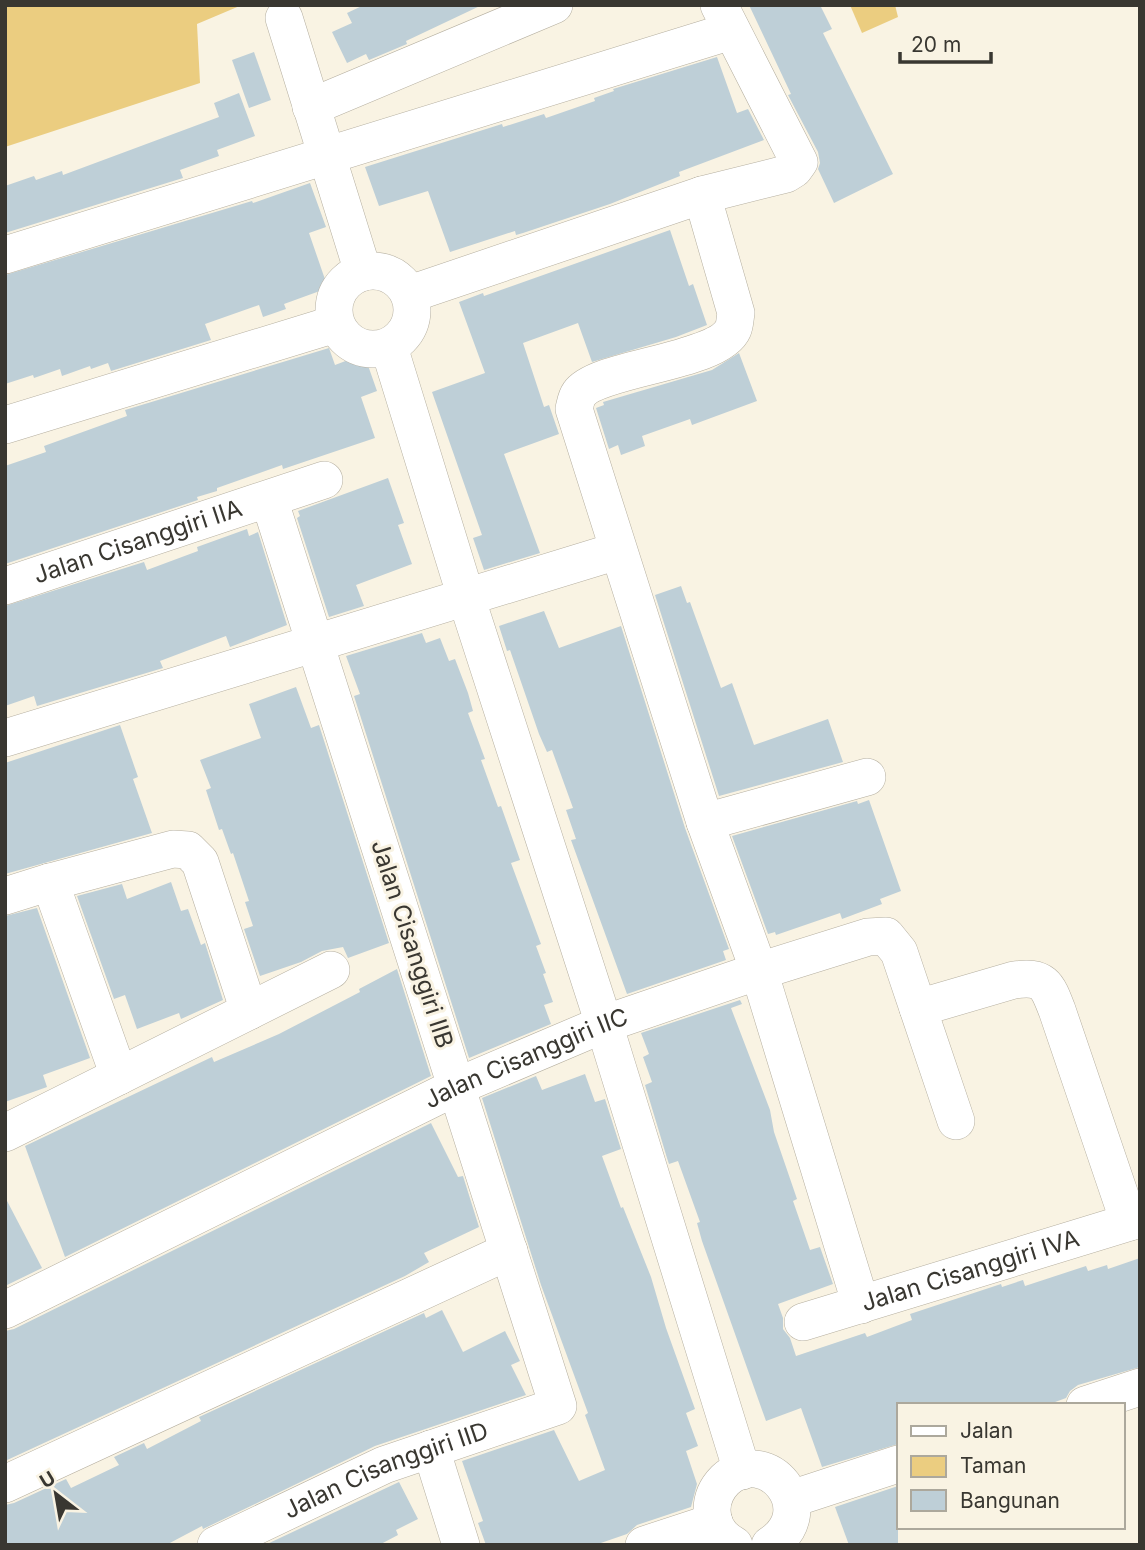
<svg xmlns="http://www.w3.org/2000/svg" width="1145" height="1550" font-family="Inter,sans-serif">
  <rect width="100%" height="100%" fill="#f9f3e3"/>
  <!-- green -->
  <g fill="#ebcd80">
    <polygon points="5,5 242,5 197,24 200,83 5,147"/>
    <polygon points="850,5 895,5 898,17 862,33"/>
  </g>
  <!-- building -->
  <g fill="#becfd7">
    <polygon points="364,5 482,5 406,41 407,44 369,60 366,54 347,63 332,32 352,23 347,13"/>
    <polygon points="749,5 820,5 832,29 823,33 893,174 834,203 818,169 820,163 818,152 788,95 791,94"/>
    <polygon points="254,52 271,100 249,108 232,60"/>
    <polygon points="717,57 737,113 748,109 764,140 679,172 680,176 610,204 523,233 516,235 515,231 450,252 428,191 379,206 365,167 502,124 503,127 544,114 546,118 595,101 594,98 614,91 613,89"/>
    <polygon points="239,93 255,136 217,150 219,156 180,170 183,178 5,233 5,186 34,176 36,180 62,171 63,175 219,117 214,103"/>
    <polygon points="310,183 326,227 309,233 328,288 284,304 286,309 263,317 259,305 205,324 211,340 111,371 108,363 91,369 90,366 62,376 60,369 34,378 33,375 5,384 5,275 252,201 253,203"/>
    <polygon points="670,230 689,286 693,284 707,325 676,337 592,362 578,323 523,343 544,407 549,405 559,434 504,454 540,553 484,570 473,538 482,535 432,392 485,373 459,302 483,293 484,296"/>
    <polygon points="329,348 335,365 364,354 377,391 361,397 375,438 283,469 282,465 217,488 217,491 197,497 198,500 5,564 5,466 46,452 44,446 127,416 125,410"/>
    <polygon points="739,353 757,401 692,425 690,419 642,436 645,446 621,455 618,445 609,449 596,408 604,405 603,402 712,370"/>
    <polygon points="388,478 404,523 398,525 412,564 356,585 364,606 329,617 297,518 300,516 298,511"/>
    <polygon points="247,529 249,536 258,532 287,625 230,647 226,636 160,661 163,668 37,706 34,696 5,706 5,606 144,562 147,570 198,551 197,547"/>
    <polygon points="681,586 687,603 690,602 721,688 732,683 754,745 828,719 843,762 719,796 655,595"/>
    <polygon points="544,611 559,648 621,626 685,828 729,949 723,951 726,960 627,994 571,840 576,839 566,810 573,808 552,750 547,752 539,734 510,650 507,651 499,626"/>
    <polygon points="422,633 426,643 440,638 449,661 455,659 468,693 473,711 468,713 485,759 481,760 498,807 501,806 520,860 511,863 541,944 536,946 546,973 543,974 553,1002 544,1005 551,1024 469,1058 354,696 360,694 346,656"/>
    <polygon points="296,687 311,728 319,725 389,943 348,958 343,947 322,951 301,962 260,976 244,929 253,926 245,902 249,901 233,853 231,854 222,829 219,830 206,790 211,788 200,760 261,738 249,704"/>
    <polygon points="120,725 138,777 133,779 152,833 5,874 5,763"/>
    <polygon points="869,800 901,891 880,899 882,904 842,919 840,913 776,935 775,932 768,934 732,836 857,801 858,804"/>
    <polygon points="171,882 181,911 188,909 201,945 205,943 223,1000 181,1019 179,1013 137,1029 125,995 114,999 77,896 122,884 127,899"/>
    <polygon points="37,908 90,1058 43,1075 47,1087 5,1102 5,916"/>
    <polygon points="397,969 431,1076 65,1257 25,1146 212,1057 214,1062 279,1034 360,992 359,989"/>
    <polygon points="740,1000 742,1004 731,1008 770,1110 774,1132 797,1199 793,1201 810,1250 820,1247 833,1284 778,1304 783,1318 783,1329 790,1338 796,1356 865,1333 867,1337 912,1320 910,1314 1001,1284 1002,1287 1023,1280 1025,1286 1086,1266 1088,1271 1107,1265 1108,1269 1140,1258 1140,1367 1078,1385 1070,1391 1066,1398 1047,1405 898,1405 898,1444 822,1467 801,1408 766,1421 702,1241 697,1223 700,1222 678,1161 669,1164 667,1158 645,1085 652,1082 643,1057 649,1054 641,1033"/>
    <polygon points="585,1074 595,1102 605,1099 621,1149 602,1156 621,1208 623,1207 651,1277 666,1328 695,1409 686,1413 698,1446 686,1451 697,1484 691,1507 637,1525 627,1534 595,1545 486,1545 478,1523 483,1521 462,1461 554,1430 579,1481 605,1470 585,1415 588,1413 541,1285 482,1098 536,1076 542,1090"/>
    <polygon points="431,1123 458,1177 463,1176 479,1227 424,1253 429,1262 405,1276 5,1461 5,1331 14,1329"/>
    <polygon points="5,1197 42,1268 5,1286"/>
    <polygon points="442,1310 463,1352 505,1331 520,1361 511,1365 526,1395 375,1446 203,1529 202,1526 166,1545 5,1545 5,1505 14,1503 66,1479 71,1488 119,1465 114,1457 144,1443 147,1449 201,1421 199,1417 424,1313 426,1318"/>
    <polygon points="399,1482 418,1519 396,1530 398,1535 379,1545 265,1545"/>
    <polygon points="898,1486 898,1545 849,1545 835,1507"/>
  </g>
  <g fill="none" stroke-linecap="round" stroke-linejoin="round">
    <!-- street casing -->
    <g stroke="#b5afa0" stroke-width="38">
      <g id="street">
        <polyline points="284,18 363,272"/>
        <polyline points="311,107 554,5"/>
        <path d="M 702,195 L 736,313 C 735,318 735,325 733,329 C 718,363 597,367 579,394 C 576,398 575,405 574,409 L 705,822 L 759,971 L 861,1305"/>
        <polyline points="5,255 731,31"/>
        <circle cx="373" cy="310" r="39"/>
        <polyline points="410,294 702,195 786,174 794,169 799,162 719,5"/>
        <polyline points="389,347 466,597 604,1024 742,1471"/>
        <polyline points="5,425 335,324"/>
        <path id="s1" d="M 5,586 L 324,480"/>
        <polyline points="5,738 617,551"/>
        <polyline points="705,822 867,777"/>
        <polyline points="50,882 119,1076"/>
        <polyline points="5,896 50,882 173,849 188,850 200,862 249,1011"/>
        <path d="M 918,1008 L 1014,980 C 1044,976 1047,984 1057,1010 L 1129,1222"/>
        <polyline points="5,1133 331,970"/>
        <path id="s2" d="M 5,1310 L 458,1086 L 604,1024 L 759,971 L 868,937 L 886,936 L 899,952 L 956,1121"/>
        <path id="s3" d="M 803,1322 L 1140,1219"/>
        <polyline points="1085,1405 1140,1387"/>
        <polyline points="431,1449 461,1545"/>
        <polyline points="5,1484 509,1251"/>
        <polyline points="791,1499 898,1464"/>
        <path id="s4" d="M 216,1545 L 384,1465 L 558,1406 L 269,499"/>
        <polyline points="644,1545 714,1522"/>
        <path d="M 734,1545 C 721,1538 712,1525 712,1510 C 712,1499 717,1488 725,1480 C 766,1442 824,1510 770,1545"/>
      </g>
    </g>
    <!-- street -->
    <use href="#street" stroke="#fff" stroke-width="37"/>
  </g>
  <g text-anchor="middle" stroke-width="6" stroke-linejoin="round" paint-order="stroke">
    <!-- street labels -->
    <g font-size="24" fill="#393731" stroke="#f9f3e3">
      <text dy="8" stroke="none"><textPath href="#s1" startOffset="140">Jalan Cisanggiri IIA</textPath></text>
      <text transform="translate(412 944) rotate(72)" y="8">Jalan Cisanggiri IIB</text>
      <text dy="8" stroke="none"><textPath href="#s2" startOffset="579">Jalan Cisanggiri IIC</textPath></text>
      <text dy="8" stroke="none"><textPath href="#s3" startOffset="175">Jalan Cisanggiri IVA</textPath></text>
      <text dy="8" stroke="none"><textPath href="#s4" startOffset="186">Jalan Cisanggiri IID</textPath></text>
    </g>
  </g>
  <!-- border -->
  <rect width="1145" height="1550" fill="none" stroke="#393731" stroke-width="14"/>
  <!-- legend -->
  <rect x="897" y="1403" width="228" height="126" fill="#f9f3e3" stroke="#aca89c" stroke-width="2"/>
  <rect x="911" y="1426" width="35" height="10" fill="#ffffff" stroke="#aca89c" stroke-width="2"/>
  <text x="960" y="1438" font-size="21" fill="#393731">Jalan</text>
  <rect x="911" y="1456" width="35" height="21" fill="#ebcd80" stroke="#aca89c" stroke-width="2"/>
  <text x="960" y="1473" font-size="21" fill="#393731">Taman</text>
  <rect x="911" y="1490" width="35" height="21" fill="#becfd7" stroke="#aca89c" stroke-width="2"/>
  <text x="960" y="1508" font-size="21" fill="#393731">Bangunan</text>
  <!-- north arrow -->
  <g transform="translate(56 1494) rotate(329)" stroke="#f9f3e3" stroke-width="5" paint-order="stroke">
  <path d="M0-5L12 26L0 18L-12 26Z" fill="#393731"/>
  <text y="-10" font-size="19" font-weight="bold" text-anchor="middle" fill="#393731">U</text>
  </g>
  <!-- scale -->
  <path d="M900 52v10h91v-10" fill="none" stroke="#393731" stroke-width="3.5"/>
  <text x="911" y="52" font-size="21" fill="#393731" stroke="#f9f3e3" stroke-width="5" paint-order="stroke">20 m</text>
</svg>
